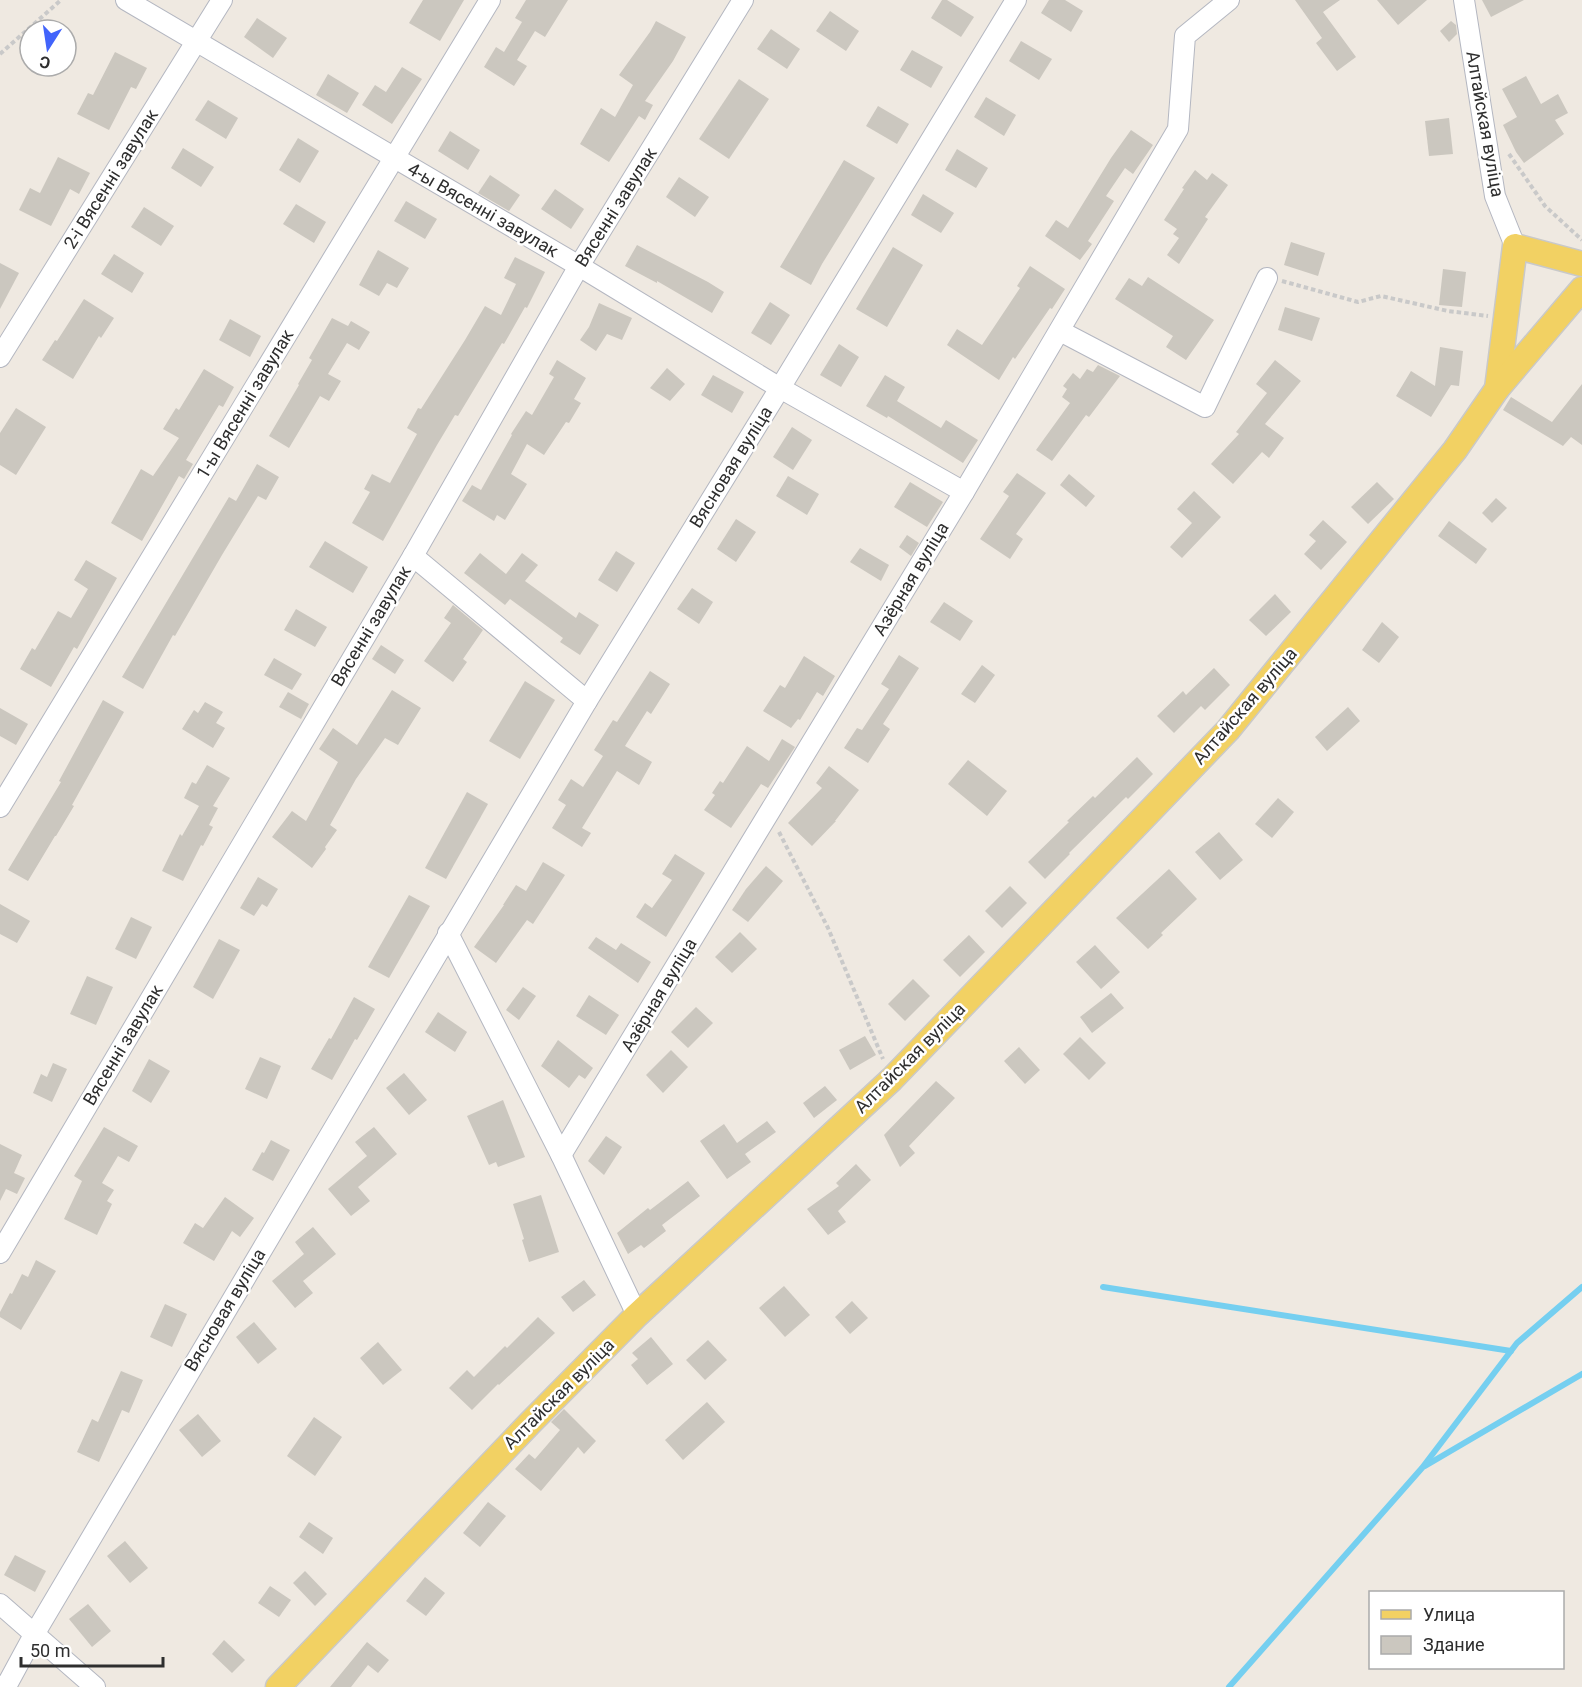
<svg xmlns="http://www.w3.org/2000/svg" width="1582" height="1687" font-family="Roboto,sans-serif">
  <rect width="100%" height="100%" fill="#efe9e1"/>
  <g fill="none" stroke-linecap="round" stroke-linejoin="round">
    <!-- stream -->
    <g stroke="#75cff0" stroke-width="6">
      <polyline points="1103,1287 1511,1351"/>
      <polyline points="1425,1466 1582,1374"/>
      <polyline points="1229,1687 1422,1468 1517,1343 1582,1287"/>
    </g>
  </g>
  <!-- building -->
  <g fill="#cbc7bf">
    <polygon points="423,0 464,0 440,41 409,23"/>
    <polygon points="526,0 568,0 545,37 535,31 517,60 527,66 514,86 484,67 496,47 504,52 522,22 515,18"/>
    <polygon points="942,0 947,0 974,17 961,37 931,18"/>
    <polygon points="1049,0 1065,0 1083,11 1071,32 1041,13"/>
    <polygon points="1295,0 1340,0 1323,12 1356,57 1337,71 1316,43 1322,38"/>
    <polygon points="1377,0 1427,0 1398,25"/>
    <polygon points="1482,0 1524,0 1491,17"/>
    <polygon points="830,11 859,31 846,51 816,31"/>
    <polygon points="257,18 287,38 273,58 244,37"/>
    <polygon points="656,21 686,37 673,61 645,101 653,105 645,120 639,116 609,162 580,144 601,108 615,117 633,85 619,75 650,32"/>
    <polygon points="1451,21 1456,25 1457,34 1449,42 1440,31"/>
    <polygon points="771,29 800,49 787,69 757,49"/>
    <polygon points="1021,41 1052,59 1039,80 1009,61"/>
    <polygon points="912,50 943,67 931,88 900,70"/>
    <polygon points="115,52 147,68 136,89 131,87 109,130 77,114 88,93 93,95"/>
    <polygon points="402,67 422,79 392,124 362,105 375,85 386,92"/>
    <polygon points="328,74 359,93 347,113 316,95"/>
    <polygon points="1526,76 1541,104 1558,94 1568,113 1555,120 1564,134 1524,163 1516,152 1503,125 1517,117 1502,89"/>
    <polygon points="739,79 769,99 729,159 699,139"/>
    <polygon points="986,97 1016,115 1004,136 974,117"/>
    <polygon points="208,100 238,118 226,139 195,120"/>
    <polygon points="878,106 909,124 897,144 866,126"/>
    <polygon points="1449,118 1453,154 1429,156 1425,121"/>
    <polygon points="1131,130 1153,145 1133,174 1125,168 1106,196 1114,201 1088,241 1092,244 1080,260 1045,236 1056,220 1068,228 1111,158"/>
    <polygon points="450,131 480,150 468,170 438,151"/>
    <polygon points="298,138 319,151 300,183 279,170"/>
    <polygon points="183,148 214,167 201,187 171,168"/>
    <polygon points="957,149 988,168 976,188 945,170"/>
    <polygon points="58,157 90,173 79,194 70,189 51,226 19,210 30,188 40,193"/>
    <polygon points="844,160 875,178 822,264 811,285 780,267"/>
    <polygon points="1195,170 1207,180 1212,173 1228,185 1205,217 1208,219 1179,264 1167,255 1179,238 1173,234 1177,229 1164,220 1184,189 1182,188"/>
    <polygon points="490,175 520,195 509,211 478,193"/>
    <polygon points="679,177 709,197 695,217 666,197"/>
    <polygon points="555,189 584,209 571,229 541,209"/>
    <polygon points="923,194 954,213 941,233 911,215"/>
    <polygon points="406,201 437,219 425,239 394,221"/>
    <polygon points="296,204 326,222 314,243 283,224"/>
    <polygon points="144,207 174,226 161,246 131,227"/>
    <polygon points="1291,242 1325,253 1318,276 1284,265"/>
    <polygon points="637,245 708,282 724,292 712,313 657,281 657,283 625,266"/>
    <polygon points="893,247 923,265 887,327 856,309"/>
    <polygon points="378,250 409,268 397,288 387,283 379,296 359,285"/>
    <polygon points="114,254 144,273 132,293 101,274"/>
    <polygon points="515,257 545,272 527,308 525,307 504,344 502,343 458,416 455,415 437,445 383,541 352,523 370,492 364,489 372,474 390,483 417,434 407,428 418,408 421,409 465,340 485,306 501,315 516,284 504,278"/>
    <polygon points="0,263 19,273 0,309"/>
    <polygon points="1030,266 1065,289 1052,309 1050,308 1015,359 1013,357 999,380 947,345 957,329 982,345 1020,288 1017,286"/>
    <polygon points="1443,269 1466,272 1462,307 1439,305"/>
    <polygon points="1148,277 1214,320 1186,360 1166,347 1173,336 1115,299 1129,278 1142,286"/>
    <polygon points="84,299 114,318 101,338 99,336 73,379 42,360 55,340 57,341"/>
    <polygon points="770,302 790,315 771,345 751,333"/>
    <polygon points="599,303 632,318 622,340 607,334 596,351 580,340 589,327"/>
    <polygon points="1285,307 1320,318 1312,341 1278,330"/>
    <polygon points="332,318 348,326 351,321 370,332 359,350 347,343 328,374 341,381 329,401 320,396 289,448 269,436 299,385 298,384 312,360 309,358"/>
    <polygon points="230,319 261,336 250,357 219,340"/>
    <polygon points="839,344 859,357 841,387 820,375"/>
    <polygon points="1440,347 1463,351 1459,386 1451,385 1431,417 1396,396 1411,371 1435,386"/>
    <polygon points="557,360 586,378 574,399 581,403 569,423 566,422 544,455 527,444 511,474 527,484 505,520 497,515 494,521 462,501 472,485 481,490 512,435 511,434 526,411 532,415 554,377 549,374"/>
    <polygon points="1275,360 1301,381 1265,424 1284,438 1269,458 1262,452 1233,484 1211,464 1239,434 1236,432 1267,393 1256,384"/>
    <polygon points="1098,365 1120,376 1089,417 1086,415 1052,461 1036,450 1070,403 1062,397 1067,389 1063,386 1073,373 1080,379 1087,369 1093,372"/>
    <polygon points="667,368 685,384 670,401 650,388"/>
    <polygon points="204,369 234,387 223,407 219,405 186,460 193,464 184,479 179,476 142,541 111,523 141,469 153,476 179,438 163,429 176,408 179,410"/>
    <polygon points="713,375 744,392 732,413 701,395"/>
    <polygon points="885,375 905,387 897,401 941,428 946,420 978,440 963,463 888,416 887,418 866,406"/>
    <polygon points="1582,384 1582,445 1571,437 1563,446 1503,410 1511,397 1552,422"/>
    <polygon points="16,408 46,427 16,475 0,465 0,433"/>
    <polygon points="792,427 812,440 793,470 773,457"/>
    <polygon points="257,464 279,477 266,500 258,496 222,555 175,636 173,635 143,689 122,677 229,497 236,501"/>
    <polygon points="1017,473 1046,493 1016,534 1023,539 1010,559 980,539 1009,496 1003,492"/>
    <polygon points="1069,474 1095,496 1086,507 1060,485"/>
    <polygon points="788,476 819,494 807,515 776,496"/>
    <polygon points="910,482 943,502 927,527 894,507"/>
    <polygon points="1377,482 1394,499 1368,524 1351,507"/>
    <polygon points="1194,491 1221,517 1182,558 1170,547 1192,523 1177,509"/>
    <polygon points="1496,498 1507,508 1492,523 1482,513"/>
    <polygon points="736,519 756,532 736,562 717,549"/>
    <polygon points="1323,520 1347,542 1321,570 1304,554 1316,541 1309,535"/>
    <polygon points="1449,521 1487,549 1476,564 1438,536"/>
    <polygon points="907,535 919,543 911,556 899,547"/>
    <polygon points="325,541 368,567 353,593 309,567"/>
    <polygon points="860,548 889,565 881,581 850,562"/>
    <polygon points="616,551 635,563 617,592 598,580"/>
    <polygon points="480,553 506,574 522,553 538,565 525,581 576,618 579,612 599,625 580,655 560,642 563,638 510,599 505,605 464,573"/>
    <polygon points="86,560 117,578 77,649 74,647 51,687 20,669 32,648 35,650 58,611 71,618 88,589 74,580"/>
    <polygon points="692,588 713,602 699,624 677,609"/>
    <polygon points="1275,594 1291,612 1266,636 1249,620"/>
    <polygon points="944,602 973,621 960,641 930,622"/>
    <polygon points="453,605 483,630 463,659 467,662 453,682 424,661 451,623 444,618"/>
    <polygon points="296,609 327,627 315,647 284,630"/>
    <polygon points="1382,622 1399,637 1379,663 1362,650"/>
    <polygon points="381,645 404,660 395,674 372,659"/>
    <polygon points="899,655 919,668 883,724 890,729 868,763 844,748 857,728 862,730 889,689 881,684"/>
    <polygon points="804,656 835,676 823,696 817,692 800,720 798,719 791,728 763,711 780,685 785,688"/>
    <polygon points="274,658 302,674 292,690 264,675"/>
    <polygon points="982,665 995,675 975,703 961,694"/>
    <polygon points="1214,668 1230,685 1205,710 1201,706 1174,733 1157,716 1183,691 1186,695"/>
    <polygon points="650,671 670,684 651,714 647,711 625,746 652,762 639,785 617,771 582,828 591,833 582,847 552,828 566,805 558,800 571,779 583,787 603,756 594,750 613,720 617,722"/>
    <polygon points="525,681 555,700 520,759 489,741"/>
    <polygon points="392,690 421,708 398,745 385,738 356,779 330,825 337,830 325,847 326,849 312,868 272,837 292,811 306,821 338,762 319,749 333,728 357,745"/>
    <polygon points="288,692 309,704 301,719 279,707"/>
    <polygon points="103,700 124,712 72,805 74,806 56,836 55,836 28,881 8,870 61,782 59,781"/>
    <polygon points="205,702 223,712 216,723 225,728 213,748 182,729 194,710 198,713"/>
    <polygon points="1348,707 1360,721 1327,751 1315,737"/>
    <polygon points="0,708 28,724 16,745 0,736"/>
    <polygon points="782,739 795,747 768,788 761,784 731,828 704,810 715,795 712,793 720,781 723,783 747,746 769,761"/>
    <polygon points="1137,757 1153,774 1128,799 1126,797 1069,853 1070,854 1045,879 1028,862 1069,822 1067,821 1093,796 1095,798"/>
    <polygon points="968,760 1007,791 987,816 948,784"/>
    <polygon points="207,765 230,778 213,806 218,808 209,825 213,827 203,846 201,845 183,881 162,871 180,834 182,836 199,806 184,798 192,782 196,784"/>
    <polygon points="829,766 859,790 835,821 836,821 812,846 788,823 822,788 816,783"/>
    <polygon points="467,792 488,804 446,879 425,868"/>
    <polygon points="1278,798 1294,812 1272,838 1255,824"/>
    <polygon points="1219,832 1243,860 1220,880 1195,852"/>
    <polygon points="675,854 705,873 666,937 636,917 645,903 652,908 672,880 662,874"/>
    <polygon points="543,862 565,875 533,924 527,920 496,963 474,947 504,905 503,905 516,885 526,891"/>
    <polygon points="766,866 783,881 748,922 732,910 746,889"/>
    <polygon points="1169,869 1197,899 1161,933 1163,935 1148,949 1116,918"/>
    <polygon points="258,877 278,889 267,907 262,904 254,916 240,908"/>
    <polygon points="1010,886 1027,903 1002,928 985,911"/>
    <polygon points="409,895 430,906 389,978 368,967"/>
    <polygon points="0,904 30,921 17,943 0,934"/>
    <polygon points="131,917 152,927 136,959 115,949"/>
    <polygon points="740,932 757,949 732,973 715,957"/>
    <polygon points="969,935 985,952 960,977 943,960"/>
    <polygon points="596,937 616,950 621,943 651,962 638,983 588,948"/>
    <polygon points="219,939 240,950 213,999 193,987"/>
    <polygon points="1095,945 1120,972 1101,989 1076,962"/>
    <polygon points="87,976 113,987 96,1025 70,1014"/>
    <polygon points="913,979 930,996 905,1021 888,1004"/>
    <polygon points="523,987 536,996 519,1020 506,1010"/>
    <polygon points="1111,993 1124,1008 1092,1033 1080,1017"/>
    <polygon points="589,995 619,1015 606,1035 576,1016"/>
    <polygon points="354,997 375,1009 357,1040 355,1039 332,1080 311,1069 329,1038 331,1039"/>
    <polygon points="696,1007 713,1023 688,1048 671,1032"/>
    <polygon points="438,1012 467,1032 455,1052 425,1032"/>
    <polygon points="865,1036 876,1055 850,1070 839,1050"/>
    <polygon points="1080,1037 1106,1063 1089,1080 1063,1054"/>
    <polygon points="558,1040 593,1068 585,1079 579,1075 569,1088 541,1066"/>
    <polygon points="1019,1047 1040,1070 1025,1084 1004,1061"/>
    <polygon points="671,1050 688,1067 663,1093 646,1075"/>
    <polygon points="260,1057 281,1066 267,1099 245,1089"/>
    <polygon points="149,1059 170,1071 151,1103 132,1091"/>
    <polygon points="53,1063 67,1069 52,1102 33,1093 41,1074 47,1077"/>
    <polygon points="404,1073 427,1100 409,1115 386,1088"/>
    <polygon points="936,1081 955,1098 909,1146 915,1153 900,1167 884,1135"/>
    <polygon points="825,1086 837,1100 814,1118 803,1103"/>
    <polygon points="503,1100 525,1157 498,1167 496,1162 489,1165 467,1116"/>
    <polygon points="767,1121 776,1132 745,1154 751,1162 727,1179 700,1141 724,1124 737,1143"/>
    <polygon points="104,1127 138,1146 129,1162 118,1156 102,1183 114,1190 107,1201 112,1204 97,1235 64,1219 82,1181 74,1176"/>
    <polygon points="374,1127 397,1154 358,1187 370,1201 351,1216 328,1189 367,1156 355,1142"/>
    <polygon points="606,1136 622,1147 604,1175 588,1161"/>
    <polygon points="271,1140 290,1150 273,1181 252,1170 262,1152 264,1153"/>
    <polygon points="0,1144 22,1155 14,1173 25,1178 17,1194 6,1189 0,1201"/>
    <polygon points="856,1164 871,1180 838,1211 846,1222 828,1235 807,1209 839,1186 836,1183"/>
    <polygon points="688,1181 700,1196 662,1225 666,1231 644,1248 641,1245 628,1254 617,1233 648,1208 650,1210"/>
    <polygon points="541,1195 559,1252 529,1262 522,1240 524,1239 513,1204"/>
    <polygon points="225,1197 254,1218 240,1237 232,1231 214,1261 183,1243 195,1223 203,1228"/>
    <polygon points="313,1227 336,1254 303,1281 313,1293 295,1308 272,1281 304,1254 295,1242"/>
    <polygon points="36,1260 56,1271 21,1330 0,1317 0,1312 10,1293 12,1294 22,1274 28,1277"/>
    <polygon points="584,1280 596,1295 573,1312 561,1297"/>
    <polygon points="784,1286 810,1315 785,1337 759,1308"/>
    <polygon points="852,1301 868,1318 850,1334 835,1317"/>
    <polygon points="165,1304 187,1314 172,1347 150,1337"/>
    <polygon points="538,1317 555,1333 499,1385 498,1384 472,1410 449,1388 467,1370 474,1377 505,1346 507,1348"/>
    <polygon points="254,1322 277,1349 258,1364 236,1337"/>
    <polygon points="651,1337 673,1364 647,1385 631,1365 638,1359 632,1353"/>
    <polygon points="708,1340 727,1360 705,1380 686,1360"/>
    <polygon points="378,1342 402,1370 383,1385 360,1358"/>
    <polygon points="121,1371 143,1380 129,1413 122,1410 99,1462 77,1452 92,1419 98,1422"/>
    <polygon points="707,1402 725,1422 683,1460 665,1440"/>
    <polygon points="564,1409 596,1441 584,1454 578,1447 541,1491 515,1469 529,1454 535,1459 560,1430 551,1422"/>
    <polygon points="198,1414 221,1441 202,1457 179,1430"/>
    <polygon points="314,1417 342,1437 315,1476 287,1456"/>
    <polygon points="488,1502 506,1516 480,1547 463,1533"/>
    <polygon points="309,1522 333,1538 323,1554 299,1537"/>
    <polygon points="125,1541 148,1568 130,1583 107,1556"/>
    <polygon points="15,1555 46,1571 35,1592 4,1575"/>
    <polygon points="305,1571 327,1594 315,1606 293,1583"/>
    <polygon points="425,1577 445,1593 426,1616 406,1601"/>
    <polygon points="270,1586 291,1600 279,1617 258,1603"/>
    <polygon points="88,1604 111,1631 92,1647 69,1619"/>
    <polygon points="224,1640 245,1660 232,1673 212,1654"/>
    <polygon points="367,1642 389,1660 378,1673 368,1665 351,1687 330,1687"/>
  </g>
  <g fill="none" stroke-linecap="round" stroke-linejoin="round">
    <!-- minor casing -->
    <g stroke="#b4b7c1" stroke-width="22">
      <g id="minor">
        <polyline points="126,0 579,266 780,388 964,492"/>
        <polyline points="1464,0 1495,196 1515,246"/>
        <polyline points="1060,331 1205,407 1267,278"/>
        <polyline points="0,357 222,0"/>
        <polyline points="413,556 587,701"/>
        <polyline points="0,807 490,0"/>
        <polyline points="448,933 561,1155 637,1315"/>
        <polyline points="561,1155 964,492 1178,129 1185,36 1229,0"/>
        <polyline points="0,1253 413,556 579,266 743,0"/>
        <polyline points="0,1604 95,1687"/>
        <polyline points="4,1687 9,1681 35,1633 587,701 780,388 1016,0"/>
      </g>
    </g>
    <!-- major casing -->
    <g stroke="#c9c9c9" stroke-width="27">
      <g id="major">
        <polyline points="1497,389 1515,246 1582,264"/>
        <polyline points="278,1687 530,1423 637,1315 892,1079 1228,730 1455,450 1497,389 1582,289"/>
      </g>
    </g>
    <!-- path -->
    <g stroke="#c9c9c9" stroke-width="4" stroke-dasharray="4.5 3" stroke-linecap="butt">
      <polyline points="0,54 61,0"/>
      <polyline points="1509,154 1545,206 1582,240"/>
      <polyline points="1282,281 1358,302 1381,296 1448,311 1488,316"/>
      <polyline points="779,832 828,928 883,1059"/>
    </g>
    <!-- minor -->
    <use href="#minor" stroke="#fff" stroke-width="20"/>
    <!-- major -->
    <use href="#major" stroke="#f2d163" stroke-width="24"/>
  </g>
  <g text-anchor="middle" stroke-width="5" stroke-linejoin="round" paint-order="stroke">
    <!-- street labels -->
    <g font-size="18" fill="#2e2e2e" stroke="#fff">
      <text transform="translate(1485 124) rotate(80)" y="6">Алтайская вуліца</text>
      <text transform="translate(111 179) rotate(-58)" y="6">2-і Вясенні завулак</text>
      <text transform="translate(616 207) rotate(-58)" y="6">Вясенні завулак</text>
      <text transform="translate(483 210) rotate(30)" y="6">4-ы Вясенні завулак</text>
      <text transform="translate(245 404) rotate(-59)" y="6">1-ы Вясенні завулак</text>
      <text transform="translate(731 467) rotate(-58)" y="6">Вясновая вуліца</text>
      <text transform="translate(911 579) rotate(-59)" y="6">Азёрная вуліца</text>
      <text transform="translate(371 626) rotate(-59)" y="6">Вясенні завулак</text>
      <text transform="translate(1245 706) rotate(-49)" y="6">Алтайская вуліца</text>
      <text transform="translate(659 995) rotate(-59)" y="6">Азёрная вуліца</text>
      <text transform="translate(123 1045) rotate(-59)" y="6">Вясенні завулак</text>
      <text transform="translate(910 1058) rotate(-45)" y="6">Алтайская вуліца</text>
      <text transform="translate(225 1310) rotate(-59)" y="6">Вясновая вуліца</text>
      <text transform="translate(559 1394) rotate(-45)" y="6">Алтайская вуліца</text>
    </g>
  </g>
  <!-- legend -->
  <rect x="1369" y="1591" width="195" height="78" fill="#ffffff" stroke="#ababab" stroke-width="1.5"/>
  <rect x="1381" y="1610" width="30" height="9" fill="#f2d163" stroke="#ababab" stroke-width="1.5"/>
  <text x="1423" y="1621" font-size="18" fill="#2e2e2e">Улица</text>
  <rect x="1381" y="1636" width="30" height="18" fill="#cbc7bf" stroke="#ababab" stroke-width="1.5"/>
  <text x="1423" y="1651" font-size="18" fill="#2e2e2e">Здание</text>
  <!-- north arrow -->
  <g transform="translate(48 48) rotate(192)"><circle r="28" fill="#ffffff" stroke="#ababab" stroke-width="1.5"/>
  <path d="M0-4.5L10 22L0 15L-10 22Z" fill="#4264fb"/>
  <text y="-9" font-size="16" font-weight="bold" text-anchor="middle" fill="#2e2e2e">С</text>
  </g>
  <!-- scale -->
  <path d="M21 1657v9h142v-9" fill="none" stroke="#2e2e2e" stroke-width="3"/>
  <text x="30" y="1657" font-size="18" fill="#2e2e2e" stroke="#ffffff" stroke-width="4.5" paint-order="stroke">50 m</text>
</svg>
